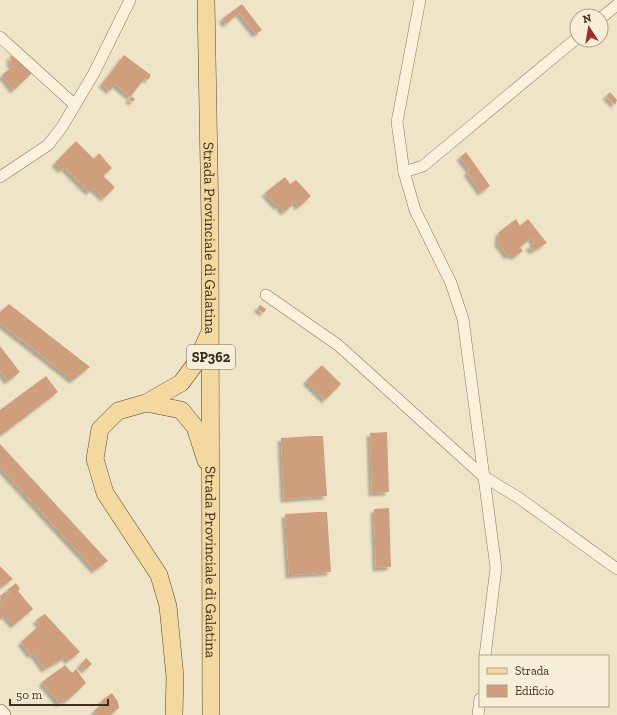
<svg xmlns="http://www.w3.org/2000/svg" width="617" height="715" font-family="'Zilla Slab',serif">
  <defs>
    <filter id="shadow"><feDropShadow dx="-3.5" dy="3.5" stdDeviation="1" flood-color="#0004"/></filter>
  </defs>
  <rect width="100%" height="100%" fill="#f0e4c8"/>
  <!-- building -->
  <g fill="#cf9f7d" filter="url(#shadow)">
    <polygon points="242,4 262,30 256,34 239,13 226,24 222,19"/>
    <polygon points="12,55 32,73 14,90 2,75 13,66 9,62 12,60 9,58"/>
    <polygon points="124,55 151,75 148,80 145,78 131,96 135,99 133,102 128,100 131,97 115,84 110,91 102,84"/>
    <polygon points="610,92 617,100 615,105 606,96"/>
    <polygon points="76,141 94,159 99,153 112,168 103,176 115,187 104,198 93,188 89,192 64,167 62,170 55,163"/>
    <polygon points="466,152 490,186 481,192 467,172 470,170 460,157"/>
    <polygon points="285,177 290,184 296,180 311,196 299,207 294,201 291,204 292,206 284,212 279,205 277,206 265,193"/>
    <polygon points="516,219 520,226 528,219 547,243 533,251 529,246 535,243 531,238 520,247 523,251 514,257 511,254 508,256 498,243 499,232"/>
    <polygon points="9,304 90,367 73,380 0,323 0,312"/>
    <polygon points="260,305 266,309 264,313 257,309"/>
    <polygon points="0,346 20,372 8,381 0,371"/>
    <polygon points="322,365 341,384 325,400 306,381"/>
    <polygon points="46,376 58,392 0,436 0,410"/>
    <polygon points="387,432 389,492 372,493 370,433"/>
    <polygon points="313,436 323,436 327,496 284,499 281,438"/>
    <polygon points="0,444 108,561 95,570 0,467"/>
    <polygon points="389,508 391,567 376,568 374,509"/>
    <polygon points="318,512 327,512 331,572 289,575 285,514"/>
    <polygon points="0,566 13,579 0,588"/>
    <polygon points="16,583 20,589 18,591 33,609 14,625 5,615 0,619 0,606 2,604 0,596 5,592 10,597 12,596 7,590"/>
    <polygon points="45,614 80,652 68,661 66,657 45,669 33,653 31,655 21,642 40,625 36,620"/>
    <polygon points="86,658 92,664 85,670 80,665"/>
    <polygon points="65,665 72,673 76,669 86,683 67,701 65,699 60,704 42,682"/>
    <polygon points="112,693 118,702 119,708 110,715 97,715 94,711 103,703 101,701"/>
  </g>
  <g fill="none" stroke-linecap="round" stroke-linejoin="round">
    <!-- street casing -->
    <g stroke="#8d765c" stroke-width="12">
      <g id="street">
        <polyline points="420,0 397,122 404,172 415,210 451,283 463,319 496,568 485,656"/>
        <polyline points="601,18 617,5"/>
        <polyline points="0,37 75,105"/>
        <polyline points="404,172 423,166 577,38"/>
        <polyline points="0,177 48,145 62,127 94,73 130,0"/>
        <polyline points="266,295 338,345 483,476 519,498 617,569"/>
        <polyline points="478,715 480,699"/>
      </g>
    </g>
    <!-- secondary casing -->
    <g stroke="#6f573f" stroke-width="16">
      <polyline id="secondary" points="0,712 3,715"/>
    </g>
    <!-- primary casing -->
    <g stroke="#5b4430" stroke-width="18">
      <g id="primary">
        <path id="s1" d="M 206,0 L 210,223 L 211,715"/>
        <polyline points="146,403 181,410 195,427 206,461"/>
        <polyline points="174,715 175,677 168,606 159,575 105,493 95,459 100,429 118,411 146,403 181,383 196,363 209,334"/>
      </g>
    </g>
    <!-- street -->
    <use href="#street" stroke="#faf1dc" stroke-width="11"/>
    <!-- secondary -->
    <use href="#secondary" stroke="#faf1dc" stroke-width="15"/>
    <!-- primary -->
    <use href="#primary" stroke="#f3d9a0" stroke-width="17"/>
  </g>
  <g text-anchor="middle" stroke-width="3" stroke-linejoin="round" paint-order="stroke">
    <!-- shield labels -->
    <rect fill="#f7eed8" stroke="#756857" stroke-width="1" x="187" y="345" width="48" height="24" rx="3"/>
    <g font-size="14" font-weight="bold" fill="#3d2e20">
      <text x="211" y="362">SP362</text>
    </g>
    <!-- street labels -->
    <g font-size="15" fill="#3d2e20" stroke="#f7eed8">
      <text dy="5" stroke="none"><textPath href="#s1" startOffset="238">Strada Provinciale di Galatina</textPath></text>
      <text dy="5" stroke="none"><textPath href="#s1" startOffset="562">Strada Provinciale di Galatina</textPath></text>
    </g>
  </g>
  <!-- legend -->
  <rect x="479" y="655" width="130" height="52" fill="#f7eed8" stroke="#ada18e"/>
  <rect x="487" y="668" width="20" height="6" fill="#f3d9a0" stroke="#ada18e"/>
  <text x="515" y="675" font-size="12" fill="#3d2e20">Strada</text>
  <rect x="487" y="685" width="20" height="12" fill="#cf9f7d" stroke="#ada18e"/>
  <text x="515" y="695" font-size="12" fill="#3d2e20">Edificio</text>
  <!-- north arrow -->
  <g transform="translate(589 28) rotate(348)"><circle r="19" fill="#f7eed8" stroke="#ada18e"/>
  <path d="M0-3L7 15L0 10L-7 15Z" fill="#9e2a2b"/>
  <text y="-6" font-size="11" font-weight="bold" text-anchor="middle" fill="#3d2e20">N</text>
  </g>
  <!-- scale -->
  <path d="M10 699v6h98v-6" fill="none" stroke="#3d2e20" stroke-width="2"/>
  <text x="16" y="699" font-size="12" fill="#3d2e20" stroke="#f7eed8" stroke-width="3" paint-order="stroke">50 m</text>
</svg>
